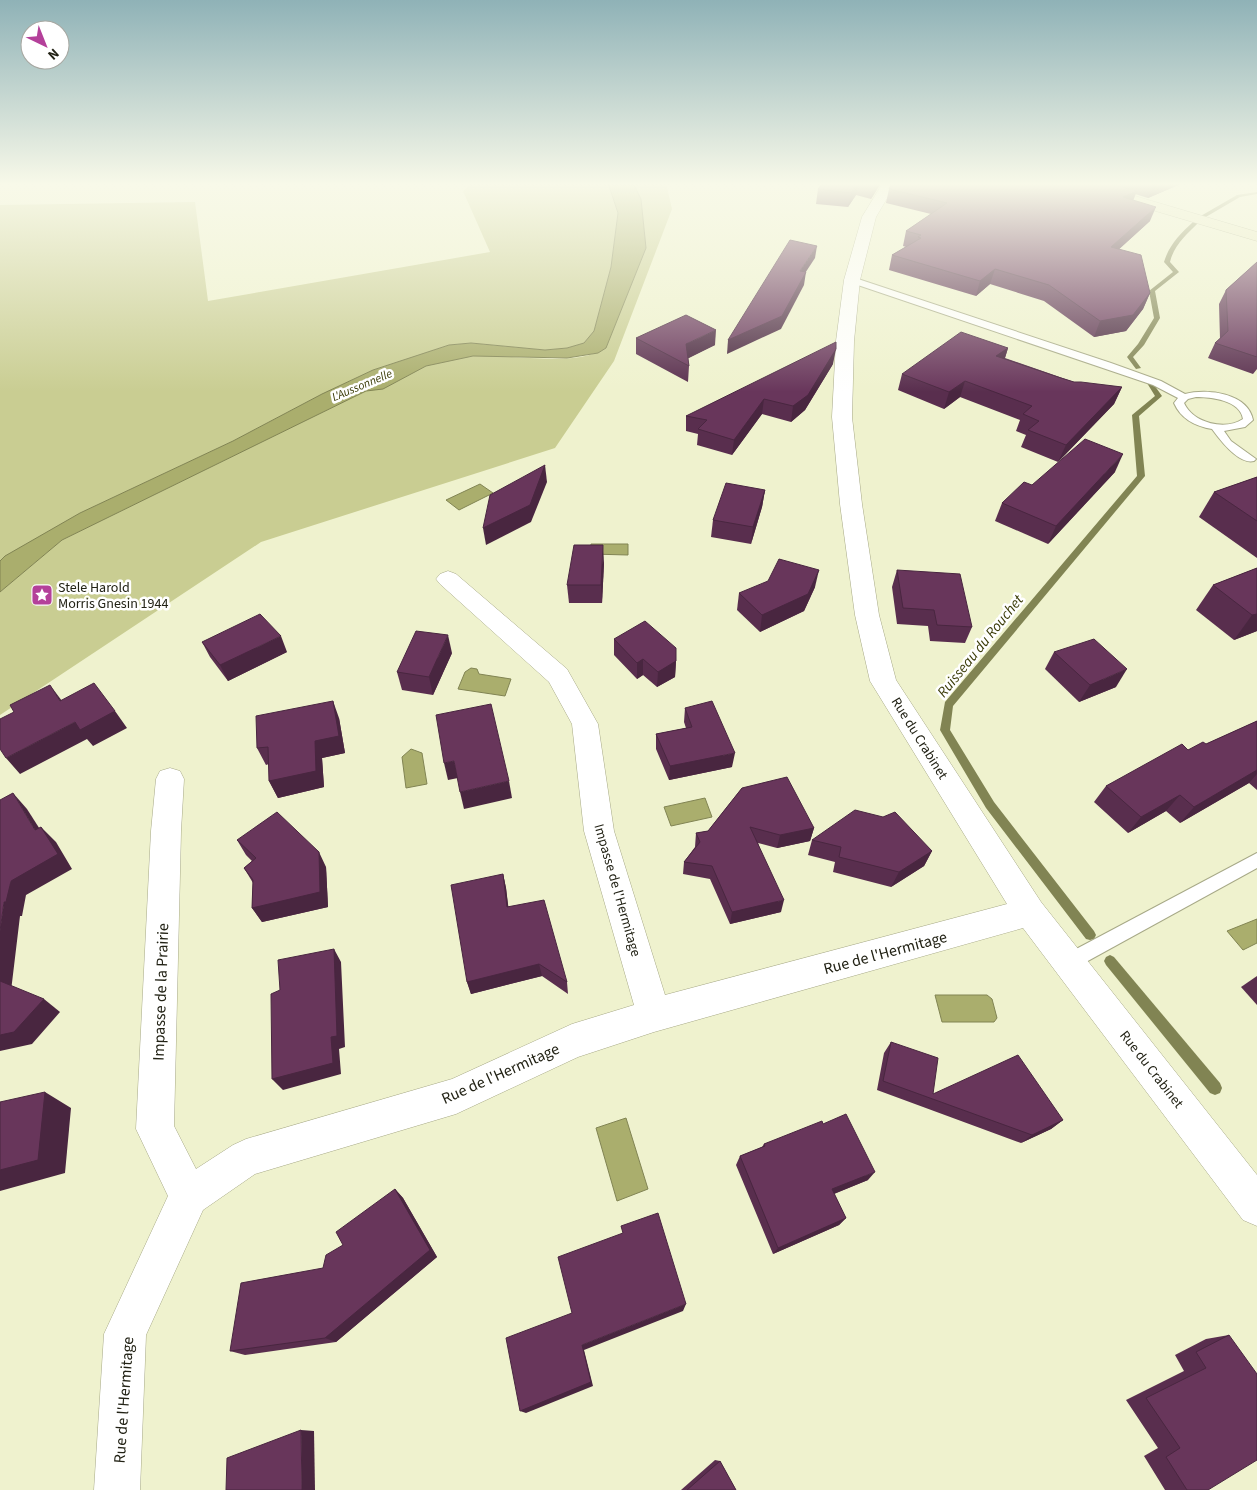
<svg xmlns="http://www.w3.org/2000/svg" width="1257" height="1490" font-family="'Source Sans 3',sans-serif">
  <rect width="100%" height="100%" fill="#eff2ce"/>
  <!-- green -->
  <g fill="#c9cd92">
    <polygon points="472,183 608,183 618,213 611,267 594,331 584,343 567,348 545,350 471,343 449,345 373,370 322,394 233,441 80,513 0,561 0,205 195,202 208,301 490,252 463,191"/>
    <path d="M 633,183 L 666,183 L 672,209 L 614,361 L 555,448 L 261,542 L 0,715 L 0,592 L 62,540 L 366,391 C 394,388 402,376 425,366 C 437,361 461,356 474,356 C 511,354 575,368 606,348 L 646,248 L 641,199 Z"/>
  </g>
  <!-- water -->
  <g fill="#aaae6d" stroke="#818453">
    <polygon points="608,183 633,183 641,199 646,248 606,348 598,353 567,358 473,356 426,366 383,389 366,391 62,540 0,592 0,561 5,556 80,513 233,441 322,394 373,370 449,345 471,343 545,350 567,348 584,343 594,331 611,267 618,213"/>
    <polygon points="480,484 493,493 459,510 446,500"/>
    <polygon points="591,544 628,544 628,555 590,554"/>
    <polygon points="471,668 477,669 479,674 511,679 505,696 458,689 465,672"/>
    <polygon points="411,749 422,753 427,784 406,788 402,757"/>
    <polygon points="705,798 712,817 671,826 664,807"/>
    <polygon points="1257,919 1257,943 1243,950 1227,931"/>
    <polygon points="935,995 987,995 992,999 997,1018 994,1022 942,1022"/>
    <polygon points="626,1118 648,1189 617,1201 596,1128"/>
  </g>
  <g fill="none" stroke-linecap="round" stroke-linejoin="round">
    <!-- stream -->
    <g fill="#818453" fill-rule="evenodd">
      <polygon points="1257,192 1257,194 1240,197 1204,218 1199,217 1237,195"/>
      <path d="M 1193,222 L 1198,223 C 1186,235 1174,245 1170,262 L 1179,272 L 1155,291 L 1160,318 L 1144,345 L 1133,357 L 1141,368 L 1136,369 L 1127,357 L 1138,344 L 1154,318 L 1149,291 L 1173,272 L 1164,262 C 1169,245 1180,234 1193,222 Z"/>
      <polygon points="1150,381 1152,382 1162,396 1139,416 1145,476 953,706 950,730 994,802 1094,931 1096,935 1094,939 1090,940 1086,939 986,808 940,730 945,702 1137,476 1132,415 1155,396 1147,383"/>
      <polygon points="1110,955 1114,957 1220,1083 1222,1088 1220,1093 1215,1095 1210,1093 1106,965 1104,961 1106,957"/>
    </g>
    <!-- service casing -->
    <g stroke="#a7a987" stroke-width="2">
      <g id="service">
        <path d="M 852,277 L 1111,363 L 1161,381 L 1185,394 C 1207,388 1248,393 1253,420 L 1245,427 L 1224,431 L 1231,441 L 1256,459 L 1254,461 C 1239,465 1220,440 1212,429 C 1195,426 1181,419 1174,403 L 1178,398 L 1153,385 L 849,282 L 849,278 ZM 1196,397 C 1211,397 1240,400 1243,419 C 1225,431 1193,423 1184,403 L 1188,399 Z"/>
        <polygon points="1257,853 1257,868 1075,968 1069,970 1063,968 1060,962 1063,956"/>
      </g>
    </g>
    <!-- minor casing -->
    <g stroke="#a7a987" stroke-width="1">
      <polygon id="minor" points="883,183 896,183 876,217 860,280 854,341 852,417 862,504 879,615 896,680 1041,902 1257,1175 1257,1226 1243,1220 1023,928 654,1032 578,1057 456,1114 255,1174 203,1210 146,1335 140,1490 94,1490 104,1334 168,1196 136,1129 151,831 156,779 160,771 170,768 180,771 184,779 181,831 174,1126 196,1169 233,1145 246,1139 452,1079 572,1024 634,1005 584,831 572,724 549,682 440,584 436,579 440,574 448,571 456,574 567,669 598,724 614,831 665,995 1007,904 870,681 855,615 840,504 832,417 836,341 844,280 862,217"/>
    </g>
    <!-- secondary casing -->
    <g stroke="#a7a987" stroke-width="1">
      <polygon id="secondary" points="1070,183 1091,183 1257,232 1257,241 1071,186"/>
    </g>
    <!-- service -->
    <use href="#service" fill="#fff" fill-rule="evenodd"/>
    <!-- minor -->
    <use href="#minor" fill="#fff" fill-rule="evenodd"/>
    <!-- secondary -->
    <use href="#secondary" fill="#eaecc4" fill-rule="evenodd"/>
  </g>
  <!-- wall -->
  <g fill="#592e4e">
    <polygon points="823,183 881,183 871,199 856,195 848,207 816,204 818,189"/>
    <polygon points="892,183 1183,183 1148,198 1135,194 1133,200 1150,221 1119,249 1150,293 1143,309 1126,331 1094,337 1044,301 990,284 976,296 889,270 892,255 906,247 903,246 906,231 931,214 886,203 889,189"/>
    <polygon points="1257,262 1257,369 1253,374 1208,358 1215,343 1220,339 1219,304 1226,290"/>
    <polygon points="636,338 715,345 688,358 689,366 688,382 636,354"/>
    <polygon points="1008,348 1005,358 1074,382 1122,387 1114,404 1058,462 1021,447 1026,435 1016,431 1020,420 960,397 944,409 898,390 902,374"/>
    <polygon points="833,364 805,410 791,422 762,414 732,455 697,445 698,434 686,431 686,416"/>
    <polygon points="1115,472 1048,544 995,521 1002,503 1032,485"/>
    <polygon points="1257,477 1257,558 1199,517 1214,492"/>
    <polygon points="765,490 762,507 751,544 711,537 713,520"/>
    <polygon points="604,563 602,603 569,603 567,585"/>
    <polygon points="1257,568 1257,631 1234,640 1196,610 1213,585"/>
    <polygon points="897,570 972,627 965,643 930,641 928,626 897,624 892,587"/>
    <polygon points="815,587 804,611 760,632 737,610 739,593"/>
    <polygon points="614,639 676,661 675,677 657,687 643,675 637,679 614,655"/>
    <polygon points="202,642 287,652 228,681 210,657"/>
    <polygon points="1054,652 1116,687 1079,702 1045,669"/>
    <polygon points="452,653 433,695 402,690 397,672"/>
    <polygon points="685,708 732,767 669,780 656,749 656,734 686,728 684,722"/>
    <polygon points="339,718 345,753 322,758 324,787 278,798 269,781 269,764 266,765 257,748"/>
    <polygon points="1257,721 1257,790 1249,783 1180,823 1166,811 1128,833 1094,802 1106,786 1188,750 1206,744"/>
    <polygon points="742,788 814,828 810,841 777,848 758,843 781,912 730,924 710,879 683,874 684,862 695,847 696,833 708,831"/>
    <polygon points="237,840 326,867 328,907 262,922 252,908 253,883 244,868 252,861 246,855"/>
    <polygon points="812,840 932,851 924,866 891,887 833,872 835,862 808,855"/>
    <polygon points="503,874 506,888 508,906 567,982 568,994 542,976 471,994 467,982"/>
    <polygon points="1257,976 1257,1005 1241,987"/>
    <polygon points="891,1042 933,1094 1063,1120 1051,1129 1021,1143 877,1090 884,1053"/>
    <polygon points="823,1124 868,1180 834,1194 846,1218 839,1225 773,1254 736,1165 740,1156 762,1147 764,1144"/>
    <polygon points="395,1189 403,1198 437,1257 336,1342 245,1355 230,1351 323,1268 343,1245"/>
    <polygon points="1229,1335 1208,1490 1165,1490 1144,1456 1158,1448 1126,1400 1184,1371 1175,1355 1206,1339"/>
    <polygon points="715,1460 720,1461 736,1490 681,1490"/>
  </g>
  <!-- shaded-wall -->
  <g fill="#492640">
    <polygon points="857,183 859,183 856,195 848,207 851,193"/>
    <polygon points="875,183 881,183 871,199 874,185"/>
    <polygon points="1156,183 1183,183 1148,198 1154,184"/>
    <polygon points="1137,191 1131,206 1123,197"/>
    <polygon points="1156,207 1150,221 1105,262 1111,247"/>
    <polygon points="817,246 815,258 798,284 800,271"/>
    <polygon points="995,269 990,284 976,296 980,281"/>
    <polygon points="806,272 804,285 781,329 727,354 728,340"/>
    <polygon points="1150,293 1143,309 1126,331 1094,337 1100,321"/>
    <polygon points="716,330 715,345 685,360 686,344"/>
    <polygon points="1008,348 1003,364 996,356"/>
    <polygon points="836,349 833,364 805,410 791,422 793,406"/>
    <polygon points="965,381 960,397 944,409 949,392"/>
    <polygon points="1122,387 1114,404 1058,462 1066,445"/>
    <polygon points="764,399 762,414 732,455 734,440"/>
    <polygon points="1123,454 1115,472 1048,544 1056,526"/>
    <polygon points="545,465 547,482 531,522 486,545 483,528"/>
    <polygon points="765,490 762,507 751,544 753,527"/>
    <polygon points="603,545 604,563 602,603 601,585"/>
    <polygon points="819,570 815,587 804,611 760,632 762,615"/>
    <polygon points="1257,614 1257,631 1234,640 1252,615"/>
    <polygon points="448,635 452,653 433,695 429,677"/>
    <polygon points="281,636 287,652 228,681 220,665"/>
    <polygon points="643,659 643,675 637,679 637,663"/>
    <polygon points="676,661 675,677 657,687 658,672"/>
    <polygon points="1127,669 1116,687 1079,702 1090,685"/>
    <polygon points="50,685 62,701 60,701"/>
    <polygon points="333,701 339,718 345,753 322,758 324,787 278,798 269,781 315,741"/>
    <polygon points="115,711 127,728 93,746 87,739 20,774 6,758 75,722"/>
    <polygon points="735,753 732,767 669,780 670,766"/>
    <polygon points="454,761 458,778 448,780 444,763"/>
    <polygon points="1257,770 1257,774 1249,783 1180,823 1194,807"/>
    <polygon points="509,781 512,798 464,809 460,792"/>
    <polygon points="13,793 27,809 50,845 35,830"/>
    <polygon points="1180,795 1166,811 1128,833 1141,817"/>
    <polygon points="41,827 56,842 72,869 26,895 22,916 20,916 11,991 0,983 0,931 4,902 11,881"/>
    <polygon points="814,828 810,841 777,848 780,835"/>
    <polygon points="932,851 924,866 891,887 899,872"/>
    <polygon points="319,852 326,867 328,907 262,922 252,908"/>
    <polygon points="503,874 506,888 510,920 507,907"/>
    <polygon points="784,900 781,912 730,924 732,912"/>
    <polygon points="334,949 341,962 345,1047 339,1049 341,1074 283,1090 272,1079 331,1037"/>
    <polygon points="539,964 542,976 471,994 467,982"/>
    <polygon points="44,999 60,1012 32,1044 0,1051 0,1035"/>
    <polygon points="45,1092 71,1108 65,1173 0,1191 0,1170"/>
    <polygon points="1063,1120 1051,1129 1021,1143 1032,1135"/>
    <polygon points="875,1172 868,1180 826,1197 832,1189"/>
    <polygon points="395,1189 403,1198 437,1257 336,1342 325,1338"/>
    <polygon points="846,1218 839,1225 773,1254 778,1248"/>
    <polygon points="686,1304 683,1311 584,1350 593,1386 526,1413 520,1411 582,1345"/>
    <polygon points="301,1430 314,1431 315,1490 302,1490"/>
  </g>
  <!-- building -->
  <g fill="#68365b" stroke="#492640">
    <polygon points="823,183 857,183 851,193 818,189"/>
    <polygon points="892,183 1108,183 1137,191 1123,197 1156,207 1111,247 1141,255 1150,293 1133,315 1100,321 1049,285 995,269 980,281 892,255 921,238 918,237 921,235 906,231 947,203 889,189"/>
    <polygon points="790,240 817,246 800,271 806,272 782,316 728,340"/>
    <polygon points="1257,262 1257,357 1215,343 1228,331 1226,290"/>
    <polygon points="686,315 716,330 686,344 689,366 636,338"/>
    <polygon points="961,332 1008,348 996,356 1061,378 1074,382 1081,382 1122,387 1066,445 1028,430 1039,421 1023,414 1032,406 965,381 949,392 902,374"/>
    <polygon points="836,342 836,349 808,395 793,406 764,399 734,440 698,429 707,420 686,416"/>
    <polygon points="1085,439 1123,454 1056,526 1002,503 1024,482 1032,485"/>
    <polygon points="545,465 530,505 483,528 490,495"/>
    <polygon points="1257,477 1257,521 1214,492"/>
    <polygon points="726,483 765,490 753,527 713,520"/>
    <polygon points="574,545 603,545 601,585 567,585"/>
    <polygon points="779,559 819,570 808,594 762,615 739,593 768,581"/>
    <polygon points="1257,568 1257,614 1252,615 1213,585"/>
    <polygon points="897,570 960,574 972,627 937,625 934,610 903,608"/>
    <polygon points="260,614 281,636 220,665 202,642"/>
    <polygon points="645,621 676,648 676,661 658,672 643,659 637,663 614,639"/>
    <polygon points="416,631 448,635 429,677 397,672"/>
    <polygon points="1094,639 1127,669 1090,685 1054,652"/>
    <polygon points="94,683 115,711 80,730 75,722 6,758 0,749 0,719 14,712 10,705 50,685 60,701"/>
    <polygon points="333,701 339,736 315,741 316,771 269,781 268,747 257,748 256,716"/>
    <polygon points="712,701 735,753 670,766 656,734 692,727 685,708"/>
    <polygon points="491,704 509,781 460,792 454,761 444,763 436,715"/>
    <polygon points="1257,721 1257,770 1194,807 1180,795 1141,817 1106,786 1182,744 1188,750 1203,742 1206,744"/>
    <polygon points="787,777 814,828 780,835 750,827 784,900 732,912 712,866 684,862 700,842 696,833 708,831 742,788"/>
    <polygon points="13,793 35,830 41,827 58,854 11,881 6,902 4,902 0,931 0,800"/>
    <polygon points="855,810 883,817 895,812 932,851 899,872 839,857 841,847 812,840"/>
    <polygon points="277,812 319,852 320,892 252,908 253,880 244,868 256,858 237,840"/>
    <polygon points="503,874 507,907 544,900 567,982 539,964 467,982 451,885"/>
    <polygon points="334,949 337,1036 331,1037 333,1063 272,1079 271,994 280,990 278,960"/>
    <polygon points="0,981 44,999 14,1032 0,1035"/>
    <polygon points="891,1042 938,1058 933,1094 1018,1055 1063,1120 1032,1135 883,1081"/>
    <polygon points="45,1092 38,1160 0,1170 0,1102"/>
    <polygon points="846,1114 875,1172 832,1189 846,1218 778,1248 740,1156 765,1146 764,1144 822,1121 823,1124"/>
    <polygon points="395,1189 430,1250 325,1338 230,1351 241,1283 323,1268 326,1255 343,1245 336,1232"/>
    <polygon points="658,1213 686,1304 582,1345 591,1382 520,1411 506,1338 572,1313 558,1257 623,1233 621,1226"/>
    <polygon points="1229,1335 1257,1374 1257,1460 1208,1490 1187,1490 1166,1457 1180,1448 1146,1398 1206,1368 1196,1352"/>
    <polygon points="301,1430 302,1490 226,1490 227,1458"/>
    <polygon points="720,1461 736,1490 687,1490"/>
  </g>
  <!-- sky -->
  <linearGradient id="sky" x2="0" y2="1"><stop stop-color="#8fb2b7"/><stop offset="0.47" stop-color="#f8f9e9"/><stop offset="1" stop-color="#f8f9e9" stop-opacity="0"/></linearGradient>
  <rect width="1257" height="392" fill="url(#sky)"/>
  <!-- icons -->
  <defs>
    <g id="sight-square" transform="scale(1.125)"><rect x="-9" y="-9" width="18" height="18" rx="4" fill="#b4409a" stroke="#fff"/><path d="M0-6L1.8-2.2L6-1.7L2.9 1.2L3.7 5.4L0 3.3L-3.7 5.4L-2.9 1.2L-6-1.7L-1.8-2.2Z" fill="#fff"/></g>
  </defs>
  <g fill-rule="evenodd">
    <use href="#sight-square" x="42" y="595"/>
  </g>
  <g text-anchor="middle" stroke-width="5" stroke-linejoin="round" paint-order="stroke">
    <!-- far-water labels -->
    <g font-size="12" font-style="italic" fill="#3b3c08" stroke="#fff">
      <text transform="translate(362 385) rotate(-23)" y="4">L'Aussonnelle</text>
    </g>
    <!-- poi labels -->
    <g font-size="14" fill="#222215" stroke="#fff" text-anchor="start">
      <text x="58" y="592">Stele Harold<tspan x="58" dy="16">Morris Gnesin 1944</tspan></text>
    </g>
    <!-- street labels -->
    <g font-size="14" fill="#222215" stroke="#fff">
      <text transform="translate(920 738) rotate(58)" y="5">Rue du Crabinet</text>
      <text transform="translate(618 890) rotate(74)" y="5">Impasse de l'Hermitage</text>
      <text transform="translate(1152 1069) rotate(52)" y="5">Rue du Crabinet</text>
    </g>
    <!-- water labels -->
    <g font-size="15" font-style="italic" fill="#3b3c08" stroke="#fff">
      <text transform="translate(980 646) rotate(-51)" y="5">Ruisseau du Rouchet</text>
    </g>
    <!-- near-street labels -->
    <g font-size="16" fill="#222215" stroke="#fff">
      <text transform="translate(885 952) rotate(-15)" y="6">Rue de l'Hermitage</text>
      <text transform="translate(160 992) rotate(-88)" y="6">Impasse de la Prairie</text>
      <text transform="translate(500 1073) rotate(-24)" y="6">Rue de l'Hermitage</text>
      <text transform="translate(123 1400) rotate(-86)" y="6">Rue de l'Hermitage</text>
    </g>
  </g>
  <!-- north arrow -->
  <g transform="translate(45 45) rotate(137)"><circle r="24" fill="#ffffff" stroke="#a7a7a1"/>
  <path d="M0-4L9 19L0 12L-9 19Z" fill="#b4409a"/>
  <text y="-8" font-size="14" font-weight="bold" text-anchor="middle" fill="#222215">N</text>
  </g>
</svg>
